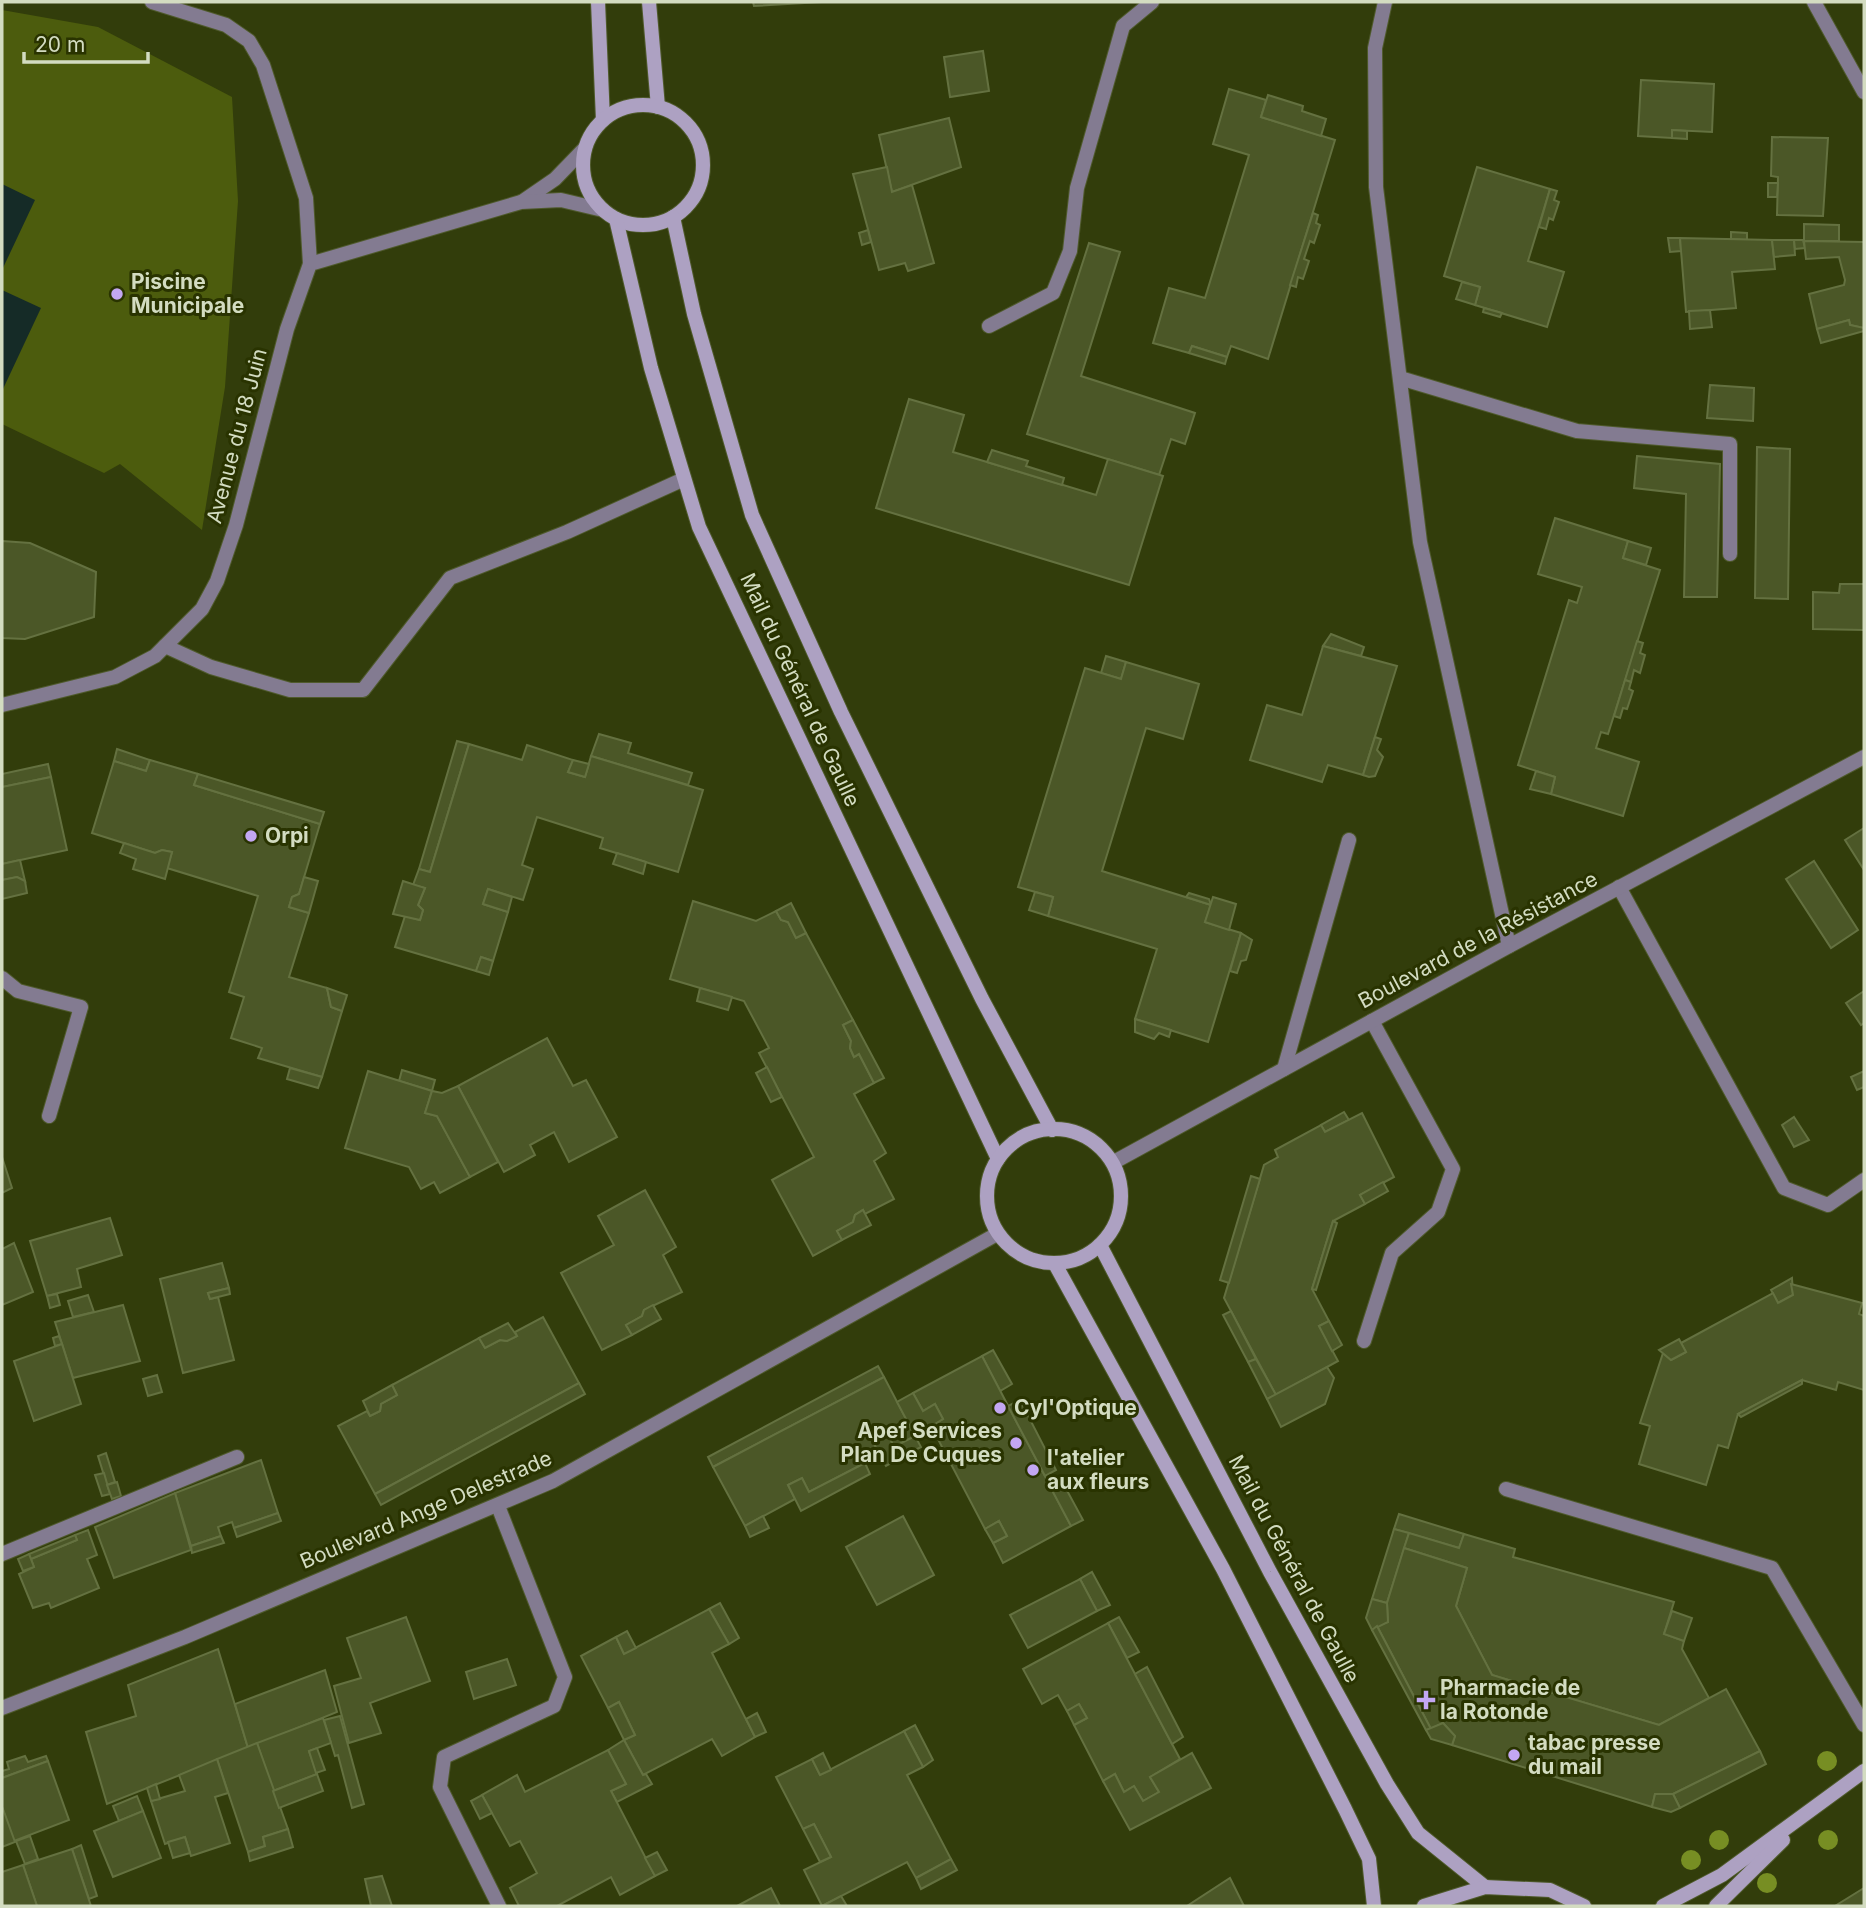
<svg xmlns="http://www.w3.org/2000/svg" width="1866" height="1908" font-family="Inter,sans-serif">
  <rect width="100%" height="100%" fill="#323d0b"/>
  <!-- green -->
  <polygon fill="#4c5c0d" points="2,10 98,27 232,97 238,201 225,387 202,530 120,464 104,473 2,424"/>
  <!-- water -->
  <g fill="#152b27">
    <polygon points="2,184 35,200 2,270"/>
    <polygon points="2,290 41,308 3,389 2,389"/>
  </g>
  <!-- building -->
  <g fill="#4b5727" stroke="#647140" stroke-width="2">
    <polygon points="753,2 822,2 754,6"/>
    <polygon points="983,51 989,91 950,97 944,57"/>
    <polygon points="1641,80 1714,84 1712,132 1672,130 1672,138 1638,136"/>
    <polygon points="1229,89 1266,100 1261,117 1335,140 1268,359 1231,346 1227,357 1192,346 1189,353 1153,343 1169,288 1205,298 1249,155 1213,144"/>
    <polygon points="1268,95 1303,106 1302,111 1326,119 1321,136 1261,117"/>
    <polygon points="949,118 961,167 892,192 879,135"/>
    <polygon points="1672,130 1687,131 1687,139 1672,138"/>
    <polygon points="1772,137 1828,138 1823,216 1777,215 1778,177 1771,176"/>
    <polygon points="887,167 892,192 912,185 934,263 908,271 905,263 879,270 853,174"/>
    <polygon points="1477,167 1550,189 1528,261 1564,272 1547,327 1475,305 1480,287 1444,276"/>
    <polygon points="1768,183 1778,183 1777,197 1768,197"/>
    <polygon points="1550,189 1557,191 1554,200 1559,202 1553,220 1549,218 1546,229 1539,227"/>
    <polygon points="1313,213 1318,215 1316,223 1320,225 1314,243 1310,241 1304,259 1309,261 1303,279 1298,277 1296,287 1290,285"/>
    <polygon points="1804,224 1839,225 1839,241 1804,241"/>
    <polygon points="868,230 871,242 862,245 859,233"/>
    <polygon points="1731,232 1747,233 1747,240 1731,239"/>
    <polygon points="1668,238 1680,238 1681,251 1670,252"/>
    <polygon points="1680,238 1772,240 1775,269 1732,272 1736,308 1686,312"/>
    <polygon points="1772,240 1794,240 1795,255 1774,257"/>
    <polygon points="1794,240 1803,240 1805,248 1795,249"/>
    <polygon points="1804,241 1864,242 1864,328 1850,325 1849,320 1817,329 1809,294 1844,285 1845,280 1839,257 1806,259"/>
    <polygon points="1089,243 1120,252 1081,376 1195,413 1185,444 1171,439 1159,475 1027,434"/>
    <polygon points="1462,282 1480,287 1475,305 1456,299"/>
    <polygon points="1484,308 1502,313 1500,317 1483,312"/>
    <polygon points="1710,310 1712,327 1690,329 1689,311"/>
    <polygon points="1849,320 1850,325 1864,328 1864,331 1821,343 1817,329"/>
    <polygon points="1192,346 1227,357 1225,364 1189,353"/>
    <polygon points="1710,385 1754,388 1753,421 1707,418"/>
    <polygon points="909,399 964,415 953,452 987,462 1096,495 1108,459 1163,476 1129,585 876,508"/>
    <polygon points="1757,447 1790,449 1788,599 1755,598"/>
    <polygon points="992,450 1028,461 1026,466 1064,478 1062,485 987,462"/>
    <polygon points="1637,456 1720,464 1717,597 1684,597 1686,494 1634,488"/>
    <polygon points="1555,518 1628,541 1623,558 1660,570 1608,734 1601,732 1596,748 1639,762 1623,816 1551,794 1555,777 1518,765 1569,600 1577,603 1582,587 1538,574"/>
    <polygon points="2,541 30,543 96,572 94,617 25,639 2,638"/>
    <polygon points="1628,541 1651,548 1646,565 1623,558"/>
    <polygon points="1840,584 1864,584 1864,630 1813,629 1813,592 1839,593"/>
    <polygon points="1331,634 1364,647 1361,656 1323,646"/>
    <polygon points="1637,641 1643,643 1640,653 1645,655 1640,673 1634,670 1631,682 1625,680"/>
    <polygon points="1323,646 1397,666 1363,775 1328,765 1322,782 1250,760 1267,705 1302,715"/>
    <polygon points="1106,656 1126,662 1121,679 1101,673"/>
    <polygon points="1126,662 1199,684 1183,739 1146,728 1102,871 1211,905 1205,922 1241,933 1208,1042 1135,1019 1157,949 1048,916 1053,897 1018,887 1085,668 1121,679"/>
    <polygon points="1625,680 1631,682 1629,689 1633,691 1627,709 1623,708 1620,718 1614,716"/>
    <polygon points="599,734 631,743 628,753 692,773 688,785 591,756"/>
    <polygon points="1375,737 1381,739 1377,750 1383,757 1375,776 1369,777 1363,775"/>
    <polygon points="457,741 469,744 430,872 419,869"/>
    <polygon points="469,744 522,760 527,745 573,760 568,772 585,777 591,756 703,790 678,872 600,848 603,838 537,817 522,865 533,869 523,900 488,889 483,904 508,912 493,961 481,957 476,971 395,947 405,916 420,920 423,910 418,905 425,888 413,885 419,869 430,872"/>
    <polygon points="117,749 150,760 146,771 114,761"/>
    <polygon points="150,760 198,774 194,785 320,824 299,894 292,897 289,907 309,913 289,977 327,988 331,1007 342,1011 322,1077 258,1058 262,1048 231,1038 244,997 229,992 258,896 167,868 172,852 162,850 155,853 92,833 114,761 146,771"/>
    <polygon points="573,760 589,764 585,777 568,772"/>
    <polygon points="48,764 51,777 2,787 2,774"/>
    <polygon points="1536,771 1555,777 1551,794 1530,789"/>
    <polygon points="198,774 324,812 320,824 194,785"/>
    <polygon points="51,777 67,850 2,864 2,787"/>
    <polygon points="1864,828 1864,870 1845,840"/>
    <polygon points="124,843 155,853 162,850 172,852 165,879 133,869 136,859 120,853"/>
    <polygon points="617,853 646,862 643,874 613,864"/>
    <polygon points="20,860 25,881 17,877 2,880 2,864"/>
    <polygon points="1814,861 1858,930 1831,948 1786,879"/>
    <polygon points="2,877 2,880 17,877 25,881 27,893 2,899"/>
    <polygon points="304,877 318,881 309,913 289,907 292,897 299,894"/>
    <polygon points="403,881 425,888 418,905 423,910 420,920 393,914"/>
    <polygon points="488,889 512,897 508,912 483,904"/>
    <polygon points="1035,892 1053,897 1048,916 1029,910"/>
    <polygon points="1189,893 1209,899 1211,905 1186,897"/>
    <polygon points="1213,897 1236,904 1229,930 1205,922"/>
    <polygon points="693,901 756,921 776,911 781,920 788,922 796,938 806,933 853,1020 843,1025 851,1041 850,1048 854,1057 859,1054 874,1083 854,1094 886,1153 874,1161 894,1199 865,1214 863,1210 855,1215 853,1222 837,1231 842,1240 813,1256 772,1180 814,1157 759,1053 769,1048 744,1001 670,979"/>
    <polygon points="791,903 806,933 796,938 788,922 781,920 776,911"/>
    <polygon points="1241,933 1252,940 1246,960 1241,961 1237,973 1230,971"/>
    <polygon points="481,957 493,961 489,975 476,971"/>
    <polygon points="327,988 347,995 342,1011 331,1007"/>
    <polygon points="700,988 732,997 728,1010 697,1001"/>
    <polygon points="1864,991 1864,1023 1861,1025 1846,1003"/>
    <polygon points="1135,1019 1171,1030 1169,1037 1159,1033 1154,1039 1135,1032"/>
    <polygon points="853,1020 884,1078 874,1083 859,1054 854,1057 850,1048 851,1041 843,1025"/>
    <polygon points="547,1038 573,1086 586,1080 617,1137 569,1162 554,1132 530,1145 535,1155 504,1172 458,1086"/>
    <polygon points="767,1067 782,1097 771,1102 756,1073"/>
    <polygon points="290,1068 322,1077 318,1088 287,1079"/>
    <polygon points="402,1070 435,1080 432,1091 399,1081"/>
    <polygon points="368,1071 432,1091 425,1113 437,1116 470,1177 440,1193 434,1182 421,1189 409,1167 345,1148"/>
    <polygon points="1864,1071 1864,1087 1857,1090 1851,1077"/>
    <polygon points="458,1086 498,1162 470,1177 437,1116 425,1113 432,1091 442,1093"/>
    <polygon points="1344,1112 1349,1120 1325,1132 1321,1125"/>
    <polygon points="1362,1113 1394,1177 1360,1195 1365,1204 1333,1221 1312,1289 1329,1321 1319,1326 1338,1361 1276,1395 1224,1298 1264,1165 1278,1157 1275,1150 1321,1125 1325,1132"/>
    <polygon points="1794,1117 1809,1140 1794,1147 1782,1125"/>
    <polygon points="2,1157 12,1188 2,1193"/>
    <polygon points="1251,1176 1260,1179 1229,1283 1220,1280"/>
    <polygon points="1383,1182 1388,1191 1365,1204 1360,1195"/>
    <polygon points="645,1190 676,1247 663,1255 682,1292 644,1310 642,1316 626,1325 632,1335 602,1350 561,1273 614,1245 598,1216"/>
    <polygon points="863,1210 871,1225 842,1240 837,1231 853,1222 855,1215"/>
    <polygon points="110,1218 122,1255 77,1269 81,1287 47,1296 30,1241"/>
    <polygon points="1333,1221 1337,1223 1316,1290 1312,1289"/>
    <polygon points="14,1243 33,1292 2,1305 2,1249"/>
    <polygon points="222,1263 229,1288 208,1293 210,1299 218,1297 234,1360 183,1373 160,1279"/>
    <polygon points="1792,1278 1793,1295 1778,1303 1771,1290"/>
    <polygon points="1791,1284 1862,1303 1859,1314 1864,1316 1864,1390 1838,1382 1836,1390 1802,1380 1738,1414 1728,1448 1718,1445 1706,1485 1639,1464 1650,1426 1640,1423 1663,1353 1671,1360 1686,1352 1681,1343 1773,1293 1778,1303 1793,1295"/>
    <polygon points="229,1288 230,1294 210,1299 208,1293"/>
    <polygon points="57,1294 60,1305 50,1308 47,1296"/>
    <polygon points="88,1295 94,1312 73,1317 68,1301"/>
    <polygon points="123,1305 140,1361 73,1378 55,1322"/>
    <polygon points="653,1305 661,1319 632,1335 626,1325 642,1316 644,1310"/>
    <polygon points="1231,1311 1256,1359 1248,1362 1223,1315"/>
    <polygon points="543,1317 579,1383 375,1494 338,1426 367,1411 370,1416 380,1411 381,1404 397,1395 392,1385 479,1338 485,1348 500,1340 507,1341 517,1336 515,1332"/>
    <polygon points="1329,1321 1342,1345 1332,1351 1319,1326"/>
    <polygon points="508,1323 517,1336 507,1341 500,1340 485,1348 479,1338"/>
    <polygon points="59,1336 62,1344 55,1346 53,1338"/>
    <polygon points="1679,1339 1686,1352 1671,1360 1659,1350"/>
    <polygon points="62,1344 81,1404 34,1421 14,1361"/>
    <polygon points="993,1350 1012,1384 1000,1391 982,1356"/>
    <polygon points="982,1356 1071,1526 1003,1563 993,1543 1007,1536 999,1521 985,1529 931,1426 943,1419 935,1404 923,1411 913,1393"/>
    <polygon points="1256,1359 1276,1395 1267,1399 1248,1362"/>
    <polygon points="878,1366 884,1377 713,1467 708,1457"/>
    <polygon points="1327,1367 1334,1378 1325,1404 1281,1427 1267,1399"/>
    <polygon points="157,1375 162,1392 148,1396 143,1379"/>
    <polygon points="884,1377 915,1436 894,1447 887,1433 872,1440 880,1455 809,1492 802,1478 788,1485 795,1499 745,1526 713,1467"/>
    <polygon points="1802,1380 1802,1384 1741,1417 1738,1414"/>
    <polygon points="579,1383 585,1394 381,1505 375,1494"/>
    <polygon points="392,1385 397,1395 381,1404 380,1411 370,1416 363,1401"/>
    <polygon points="913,1393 923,1411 935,1404 943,1419 915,1436 897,1402"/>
    <polygon points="1020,1400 1056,1470 1045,1476 1008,1406"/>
    <polygon points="887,1433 894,1447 915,1436 921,1447 886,1466 872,1440"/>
    <polygon points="106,1453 115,1482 107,1485 98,1456"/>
    <polygon points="261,1460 278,1513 234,1528 232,1522 218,1527 221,1536 191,1546 175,1493"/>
    <polygon points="865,1463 870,1474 801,1511 788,1485 802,1478 809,1492"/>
    <polygon points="104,1473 110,1494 102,1496 95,1475"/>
    <polygon points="117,1482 121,1496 112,1499 107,1485"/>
    <polygon points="1064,1485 1083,1520 1071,1526 1053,1492"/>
    <polygon points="175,1493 191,1550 114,1578 95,1527"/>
    <polygon points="278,1513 281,1521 237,1537 234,1528"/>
    <polygon points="1399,1514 1464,1534 1459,1548 1394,1529"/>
    <polygon points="763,1516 769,1528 750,1537 745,1526"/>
    <polygon points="903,1516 934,1575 877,1605 846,1547"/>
    <polygon points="999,1521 1007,1536 993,1543 985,1529"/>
    <polygon points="1394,1529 1409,1533 1387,1603 1372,1599"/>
    <polygon points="88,1530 97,1555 87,1559 99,1588 51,1608 49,1603 33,1608 19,1574 34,1567 31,1559 77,1540 75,1535"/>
    <polygon points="1409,1533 1459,1548 1464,1534 1515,1549 1513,1557 1674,1602 1664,1634 1684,1641 1682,1649 1709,1698 1659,1725 1492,1675 1456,1606 1467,1568 1404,1548"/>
    <polygon points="75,1535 77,1540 31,1559 29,1554"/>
    <polygon points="221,1536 224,1543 192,1553 191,1546"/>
    <polygon points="1404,1548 1467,1568 1456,1606 1492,1675 1659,1725 1726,1689 1760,1751 1673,1794 1655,1794 1652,1807 1452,1745 1455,1736 1443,1723 1431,1729 1377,1626 1388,1622 1387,1603"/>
    <polygon points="29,1554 34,1567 23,1571 18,1559"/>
    <polygon points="1092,1572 1110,1605 1097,1611 1080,1579"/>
    <polygon points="1080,1579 1097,1611 1028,1648 1010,1615"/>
    <polygon points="1372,1599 1387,1603 1388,1622 1372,1630 1366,1618"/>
    <polygon points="720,1603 739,1638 729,1644 709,1609"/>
    <polygon points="709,1609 729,1644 712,1653 755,1737 722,1756 712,1739 643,1775 624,1740 635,1735 619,1702 608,1708 581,1656 616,1637 624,1654"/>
    <polygon points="1672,1611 1692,1618 1684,1641 1664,1634"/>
    <polygon points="406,1617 430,1681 370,1703 381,1733 349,1743 334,1686 361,1678 347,1638"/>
    <polygon points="1119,1617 1139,1652 1127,1658 1108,1623"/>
    <polygon points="1108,1623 1180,1759 1150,1777 1159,1792 1143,1801 1134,1786 1124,1792 1115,1774 1103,1781 1074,1725 1087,1718 1079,1704 1067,1711 1058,1695 1042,1704 1023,1669"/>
    <polygon points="1377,1626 1431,1729 1426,1730 1372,1630"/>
    <polygon points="627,1631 636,1648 624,1654 616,1637"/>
    <polygon points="218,1649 248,1748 107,1804 86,1732 136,1716 128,1685"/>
    <polygon points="507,1659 516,1685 474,1699 466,1672"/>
    <polygon points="1147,1667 1183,1737 1172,1744 1135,1674"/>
    <polygon points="325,1670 337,1712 248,1748 235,1704"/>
    <polygon points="619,1702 635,1735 624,1740 608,1708"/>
    <polygon points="1079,1704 1087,1718 1074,1725 1067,1711"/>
    <polygon points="757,1713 766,1732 755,1737 746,1719"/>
    <polygon points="340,1716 364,1804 352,1808 338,1755 335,1756 324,1720"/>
    <polygon points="323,1718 331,1743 309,1751 317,1774 273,1791 257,1743"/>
    <polygon points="1443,1723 1455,1736 1452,1745 1431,1739 1426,1730"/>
    <polygon points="915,1725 933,1760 923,1767 904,1731"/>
    <polygon points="904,1731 923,1767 907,1775 951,1859 916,1878 907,1862 822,1906 804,1870 831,1857 814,1824 803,1829 776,1777 812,1759 820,1775"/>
    <polygon points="624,1740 643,1775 646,1774 652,1784 617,1802 611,1791 626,1784 608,1750"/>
    <polygon points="257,1743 288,1829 263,1837 265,1846 248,1852 217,1759"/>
    <polygon points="317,1748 325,1770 316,1773 309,1751"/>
    <polygon points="608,1750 626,1784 611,1791 655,1876 620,1895 611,1877 557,1906 519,1906 510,1888 537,1873 520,1841 510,1846 482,1795 517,1775 525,1792"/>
    <polygon points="1760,1751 1766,1764 1680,1808 1673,1794"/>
    <polygon points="823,1753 831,1770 820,1775 812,1759"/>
    <polygon points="1192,1753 1211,1788 1130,1830 1103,1781 1115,1774 1124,1792 1134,1786 1143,1801 1159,1792 1150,1777"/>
    <polygon points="25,1756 28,1762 46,1756 48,1761 2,1778 2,1771 9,1769 7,1762"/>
    <polygon points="217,1759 228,1793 215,1797 230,1843 191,1856 185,1837 165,1844 151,1801 185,1791 179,1775"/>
    <polygon points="48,1761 69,1820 14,1841 2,1807 2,1778"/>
    <polygon points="317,1774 323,1791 279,1808 273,1791"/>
    <polygon points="156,1784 160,1799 151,1801 147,1788"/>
    <polygon points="1655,1794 1673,1794 1680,1808 1671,1812 1652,1807"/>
    <polygon points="482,1795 492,1813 480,1819 471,1801"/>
    <polygon points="137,1796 143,1811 119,1821 113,1806"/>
    <polygon points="3,1809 15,1842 2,1847 2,1810"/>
    <polygon points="143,1811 161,1858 113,1877 94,1831"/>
    <polygon points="814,1824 831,1857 820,1862 803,1829"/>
    <polygon points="288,1829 293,1847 250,1861 248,1852 265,1846 263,1837"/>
    <polygon points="30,1836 38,1859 25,1864 16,1841"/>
    <polygon points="185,1837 190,1853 173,1858 168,1842"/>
    <polygon points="81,1845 97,1896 89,1899 72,1849"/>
    <polygon points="72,1849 91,1906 37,1906 23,1865"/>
    <polygon points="657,1852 667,1870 655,1876 645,1858"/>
    <polygon points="951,1859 957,1870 921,1889 916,1878"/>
    <polygon points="23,1865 37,1906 2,1906 2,1872"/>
    <polygon points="382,1876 392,1906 371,1906 365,1879"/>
    <polygon points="1230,1878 1244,1906 1187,1906"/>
    <polygon points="771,1888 780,1906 737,1906"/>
    <polygon points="1864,1888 1864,1906 1835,1906"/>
    <polygon points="841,1896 847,1906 822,1906"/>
  </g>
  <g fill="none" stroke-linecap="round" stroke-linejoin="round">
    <!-- lane casing -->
    <g stroke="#4f5a2c" stroke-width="16">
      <g id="lane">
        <polyline points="989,326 1053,293 1070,251 1077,188 1123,26 1152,2"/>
        <polyline points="1400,378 1577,431 1730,444 1730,554"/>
        <polyline points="165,646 211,667 290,690 363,690 450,578 567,532 684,479"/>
        <polyline points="1619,887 1784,1188 1828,1205 1864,1180"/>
        <polyline points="2,978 18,991 81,1007 49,1116"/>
        <polyline points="1284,1069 1349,840"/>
        <polyline points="1364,1341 1392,1253 1438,1212 1453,1169 1372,1021"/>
        <polyline points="1506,1489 1772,1568 1864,1725"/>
        <polyline points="498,1506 565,1677 554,1706 444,1757 440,1787 499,1906"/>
        <polyline points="2,1554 237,1457"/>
      </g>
    </g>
    <!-- street casing -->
    <g stroke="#4f5a2c" stroke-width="16">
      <g id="street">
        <polyline points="152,2 226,25 249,41 263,65 306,198 310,264"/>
        <polyline points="1385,2 1375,48 1376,187 1420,542 1509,946"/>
        <polyline points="1814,2 1864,92"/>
        <polyline points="523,201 555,179 585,148"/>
        <polyline points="2,705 115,677 155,656 202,609 217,581 236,525 287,329 310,264 521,202 561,200 603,210"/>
        <polyline points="1114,1162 1509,946 1864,757"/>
        <polyline points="2,1708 185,1637 553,1481 997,1234"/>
      </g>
    </g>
    <!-- secondary casing -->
    <g stroke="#4f5a2c" stroke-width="16">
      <g id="secondary">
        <polyline points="598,2 603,120"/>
        <polyline points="649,2 658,107"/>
        <circle cx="643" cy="165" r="60"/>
        <polyline points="673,217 694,314 752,515 841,712 982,999 1052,1130"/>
        <polyline points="616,219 651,368 699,527 998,1159"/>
        <circle cx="1054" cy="1196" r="67"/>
        <polyline points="1100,1245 1270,1572 1387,1784 1418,1833 1485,1887"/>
        <polyline points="1055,1264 1223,1569 1345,1809 1369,1859 1374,1906"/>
        <polyline points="1424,1906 1485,1887 1550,1890 1584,1906"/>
        <polyline points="1663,1906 1722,1875 1864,1771"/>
        <polyline points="1716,1906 1783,1840"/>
      </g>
    </g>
    <!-- lane -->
    <use href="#lane" stroke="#837b91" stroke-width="14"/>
    <!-- street -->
    <use href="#street" stroke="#837b91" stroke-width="14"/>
    <!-- secondary -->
    <use href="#secondary" stroke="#ada1c2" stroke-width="14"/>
  </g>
  <!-- trees -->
  <g fill="#778e23">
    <circle cx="1827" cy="1761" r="10"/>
    <circle cx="1719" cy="1840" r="10"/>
    <circle cx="1828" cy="1840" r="10"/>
    <circle cx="1691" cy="1860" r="10"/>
    <circle cx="1767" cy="1883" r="10"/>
  </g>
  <!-- markers -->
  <g fill="#c3a7f2" stroke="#293300" stroke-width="2.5">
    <circle cx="117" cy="294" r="7"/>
    <circle cx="251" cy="836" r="7"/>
    <circle cx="1000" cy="1408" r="7"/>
    <circle cx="1016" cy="1443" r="7"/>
    <circle cx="1033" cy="1470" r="7"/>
    <path d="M1422.5 1689.5h7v7h7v7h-7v7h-7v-7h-7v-7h7z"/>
    <circle cx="1514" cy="1755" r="7"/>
  </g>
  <g text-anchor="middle" stroke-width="6" stroke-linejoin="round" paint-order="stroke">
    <!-- poi labels -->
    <g font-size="21" font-weight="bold" fill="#d3dcc1" stroke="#293300" text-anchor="start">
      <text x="131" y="289">Piscine<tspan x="131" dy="24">Municipale</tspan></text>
      <text x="265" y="843">Orpi</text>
      <text x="1014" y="1415">Cyl'Optique</text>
      <text x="1002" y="1438" text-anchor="end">Apef Services<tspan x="1002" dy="24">Plan De Cuques</tspan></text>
      <text x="1047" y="1465">l'atelier<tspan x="1047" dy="24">aux fleurs</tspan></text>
      <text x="1440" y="1695">Pharmacie de<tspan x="1440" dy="24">la Rotonde</tspan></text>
      <text x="1528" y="1750">tabac presse<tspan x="1528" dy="24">du mail</tspan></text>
    </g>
    <!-- street labels -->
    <g font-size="21" fill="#d3dcc1" stroke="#293300">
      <text transform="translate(237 436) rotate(-75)" y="7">Avenue du 18 Juin</text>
      <text transform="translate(800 690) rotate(65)" y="7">Mail du Général de Gaulle</text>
      <text transform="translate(1478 940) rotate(-28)" y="7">Boulevard de la Résistance</text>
      <text transform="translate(426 1510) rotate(-23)" y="7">Boulevard Ange Delestrade</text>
      <text transform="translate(1294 1569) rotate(62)" y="7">Mail du Général de Gaulle</text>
    </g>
  </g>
  <!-- border -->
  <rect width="1866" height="1908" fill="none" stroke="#d3dcc1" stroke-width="7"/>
  <!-- scale -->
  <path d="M24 52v10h124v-10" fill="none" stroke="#d3dcc1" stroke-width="3.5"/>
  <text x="35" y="52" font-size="21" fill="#d3dcc1" stroke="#293300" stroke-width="5" paint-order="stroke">20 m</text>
</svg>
